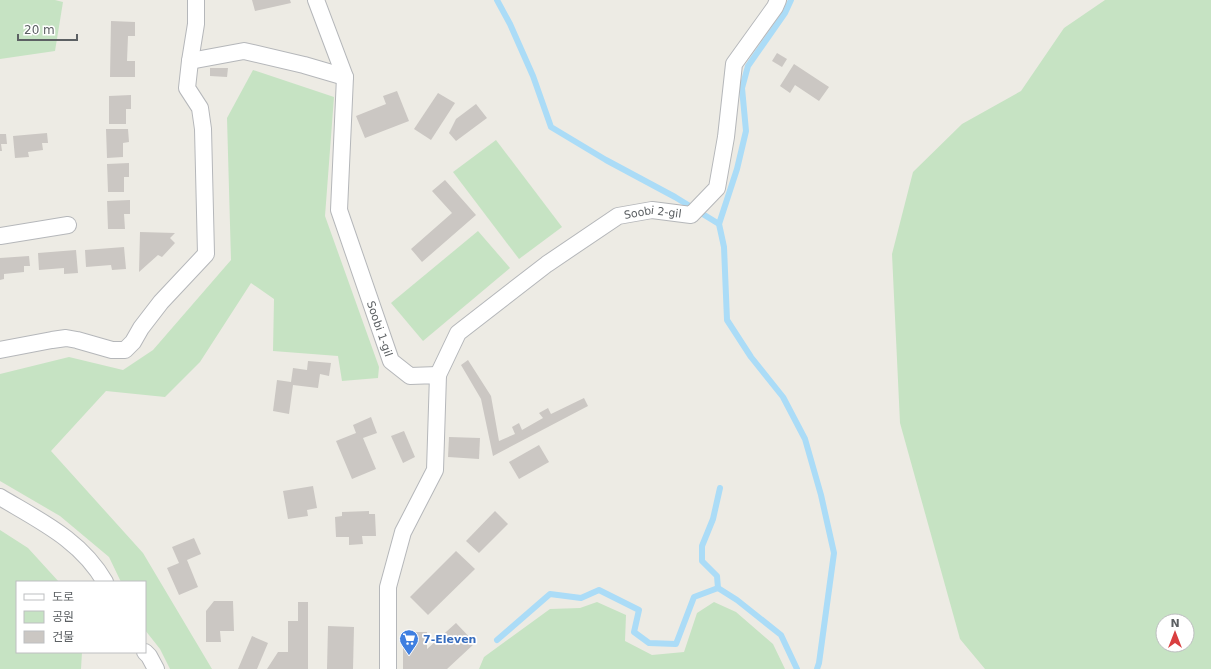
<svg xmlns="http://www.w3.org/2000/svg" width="1211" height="669" font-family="'DejaVu Sans','Noto Sans KR',sans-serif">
  <rect width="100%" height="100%" fill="#edebe4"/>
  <!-- green -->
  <g fill="#c6e3c3" fill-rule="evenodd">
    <polygon points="0,0 55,0 63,2 55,51 0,59"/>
    <path d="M 1105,0 L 1211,0 L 1211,669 L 985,669 L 960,639 L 900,423 L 892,254 L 913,172 L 962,124 L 1021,91 L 1064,28 ZM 1163,621 L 1187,621 L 1187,645 L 1163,645 Z"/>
    <polygon points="253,70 334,97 325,216 379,367 378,378 342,381 338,356 273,351 274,299 251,283 200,362 165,397 106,391 51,451 143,553 212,669 170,669 160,649 145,630 145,582 121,582 109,557 60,516 0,481 0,374 69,357 123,370 153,350 231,260 227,118"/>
    <polygon points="496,140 562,227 519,259 453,172"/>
    <polygon points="478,231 510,268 423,341 391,303"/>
    <polygon points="0,530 28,548 59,582 17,582 17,652 82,652 81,669 0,669"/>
    <polygon points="597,602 626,615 625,641 652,655 684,652 697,613 714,602 736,612 773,644 785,669 479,669 484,657 550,609 580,608"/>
  </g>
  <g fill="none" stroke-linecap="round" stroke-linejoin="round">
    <!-- stream -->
    <g stroke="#abdcf7" stroke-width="6">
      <polyline points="497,0 510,24 533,76 551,127 606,160 675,197 719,224"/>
      <polyline points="791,0 785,13 748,66 742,88 746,131 737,169 719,224 724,247 727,320 751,357 783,397 805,439 821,495 834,553 819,663 817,669"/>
      <polyline points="718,588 717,576 702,561 702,546 713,519 720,488"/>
      <polyline points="497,640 550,594 581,598 599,590 639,610 634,632 649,643 676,644 694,597 718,588 737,600 781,635 797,669"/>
    </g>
  </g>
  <!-- building -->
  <g fill="#cbc7c3">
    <polygon points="252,0 290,0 291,3 255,11"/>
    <polygon points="111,21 135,22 135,36 128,36 127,61 135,61 135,77 110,77"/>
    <polygon points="777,53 787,59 782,67 772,61"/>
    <polygon points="794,64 829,87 819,101 795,85 790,93 780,86"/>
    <polygon points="210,68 228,68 227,77 210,76"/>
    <polygon points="397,91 409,121 365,138 356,116 386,104 383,96"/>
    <polygon points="438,93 455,103 431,140 414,129"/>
    <polygon points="131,95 131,109 126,109 126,124 109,124 109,96"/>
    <polygon points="476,104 487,118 456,141 449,133 456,119"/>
    <polygon points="106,129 128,129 129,142 123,143 123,157 107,158"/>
    <polygon points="47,133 48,143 42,143 43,150 28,152 29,157 15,158 13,136"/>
    <polygon points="0,134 6,134 7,144 1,144 2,151 0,151"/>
    <polygon points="129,163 129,177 124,177 124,192 108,192 107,164"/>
    <polygon points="445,180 476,215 422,262 411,249 452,213 432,191"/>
    <polygon points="130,200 130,214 124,214 125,229 108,229 107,201"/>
    <polygon points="140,232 175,233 170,238 175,243 162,257 158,255 139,272"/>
    <polygon points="124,247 126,269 112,270 111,265 86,267 85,250"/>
    <polygon points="76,250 78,273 64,274 64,268 39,270 38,253"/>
    <polygon points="29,256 30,266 24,266 24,272 4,274 4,279 0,280 0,258"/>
    <polygon points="468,360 491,396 499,441 515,434 512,427 519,423 522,430 543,418 539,413 548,408 551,414 584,398 588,406 493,456 481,399 461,365"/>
    <polygon points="308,361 331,363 329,376 320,374 318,388 293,385 289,414 273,411 277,380 291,382 293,368 307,370"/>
    <polygon points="371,417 377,433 363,438 376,469 352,479 336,441 356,433 353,425"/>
    <polygon points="404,431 415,457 403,463 391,436"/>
    <polygon points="449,437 480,438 479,459 448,457"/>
    <polygon points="539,445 549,462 519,479 509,462"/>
    <polygon points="313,486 317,508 307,510 308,516 288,519 283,491"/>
    <polygon points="369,511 369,514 375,514 376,536 362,536 363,544 349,545 349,537 336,537 335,517 342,516 342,512"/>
    <polygon points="495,511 508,524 479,553 466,541"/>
    <polygon points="194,538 201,554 187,560 198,587 179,595 167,568 179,563 172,547"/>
    <polygon points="456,551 475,569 428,615 410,597"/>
    <polygon points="214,601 233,601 234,631 220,631 221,642 206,642 206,611"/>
    <polygon points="298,602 308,602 308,669 267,669 278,652 288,652 288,621 298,621"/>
    <polygon points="456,623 475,643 447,669 403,669 403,632 427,632 427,649"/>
    <polygon points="328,626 354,627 353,669 327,669"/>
    <polygon points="252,636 268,643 257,669 238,669"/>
  </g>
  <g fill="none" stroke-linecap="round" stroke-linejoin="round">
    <!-- street casing -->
    <g stroke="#b5b7ba" stroke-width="18">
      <g id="street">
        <path id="s1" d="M 316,0 L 345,77 L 339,210 L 391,361 L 410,376 L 438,375 L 435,470 L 403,532 L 388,587 L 388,669"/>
        <polyline points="190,61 244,51 304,65 345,77"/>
        <polyline points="0,236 68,225"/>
        <polyline points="0,350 52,340 66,338 77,340 112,350 125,350 133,342 141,328 161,302 206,254 203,129 200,108 187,88 190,61 196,24 196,0"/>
        <path id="s2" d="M 438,375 L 458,333 L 547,264 L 618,216 L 652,210 L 691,215 L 717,188 L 726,137 L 734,64 L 775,7 L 778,0"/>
        <path d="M 0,497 C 40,521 81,540 105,582"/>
        <polyline points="145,652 149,656 156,669"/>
      </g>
    </g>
    <!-- street -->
    <use href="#street" stroke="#fff" stroke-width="16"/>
  </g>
  <!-- icons -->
  <defs>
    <g id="supermarket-pin" transform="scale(1)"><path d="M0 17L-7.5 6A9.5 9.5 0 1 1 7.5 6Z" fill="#3f7fe0" stroke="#fff"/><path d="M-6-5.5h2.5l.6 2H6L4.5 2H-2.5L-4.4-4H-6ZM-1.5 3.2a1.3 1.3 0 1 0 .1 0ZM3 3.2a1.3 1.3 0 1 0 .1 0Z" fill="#fff"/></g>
  </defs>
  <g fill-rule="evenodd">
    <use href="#supermarket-pin" x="409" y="639"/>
  </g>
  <g text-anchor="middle" stroke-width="3.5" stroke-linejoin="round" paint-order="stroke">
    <!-- street labels -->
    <g font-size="11" fill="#5c6063" stroke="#fff">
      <text dy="4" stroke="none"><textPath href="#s2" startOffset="280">Soobi 2-gil</textPath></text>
      <text dy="4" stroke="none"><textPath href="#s1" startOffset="341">Soobi 1-gil</textPath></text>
    </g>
    <!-- shop labels -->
    <g font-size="11" font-weight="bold" fill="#366cbe" stroke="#fff" text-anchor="start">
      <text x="423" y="643">7-Eleven</text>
    </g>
  </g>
  <!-- legend -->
  <rect x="16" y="581" width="130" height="72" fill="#ffffff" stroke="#bebfc1"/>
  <rect x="24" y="594" width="20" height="6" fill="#ffffff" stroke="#bebfc1"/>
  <text x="52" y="601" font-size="12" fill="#5c6063">도로</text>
  <rect x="24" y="611" width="20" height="12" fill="#c6e3c3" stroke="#bebfc1"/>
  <text x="52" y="621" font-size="12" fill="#5c6063">공원</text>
  <rect x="24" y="631" width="20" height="12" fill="#cbc7c3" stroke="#bebfc1"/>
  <text x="52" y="641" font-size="12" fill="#5c6063">건물</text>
  <!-- north arrow -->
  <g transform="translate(1175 633)"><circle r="19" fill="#ffffff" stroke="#bebfc1"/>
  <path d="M0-3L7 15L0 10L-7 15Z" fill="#d93f40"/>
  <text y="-6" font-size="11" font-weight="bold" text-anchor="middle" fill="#5c6063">N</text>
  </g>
  <!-- scale -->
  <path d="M18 34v6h59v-6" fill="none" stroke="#5c6063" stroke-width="2"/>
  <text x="24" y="34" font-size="12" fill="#5c6063" stroke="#ffffff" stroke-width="3" paint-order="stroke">20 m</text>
</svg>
